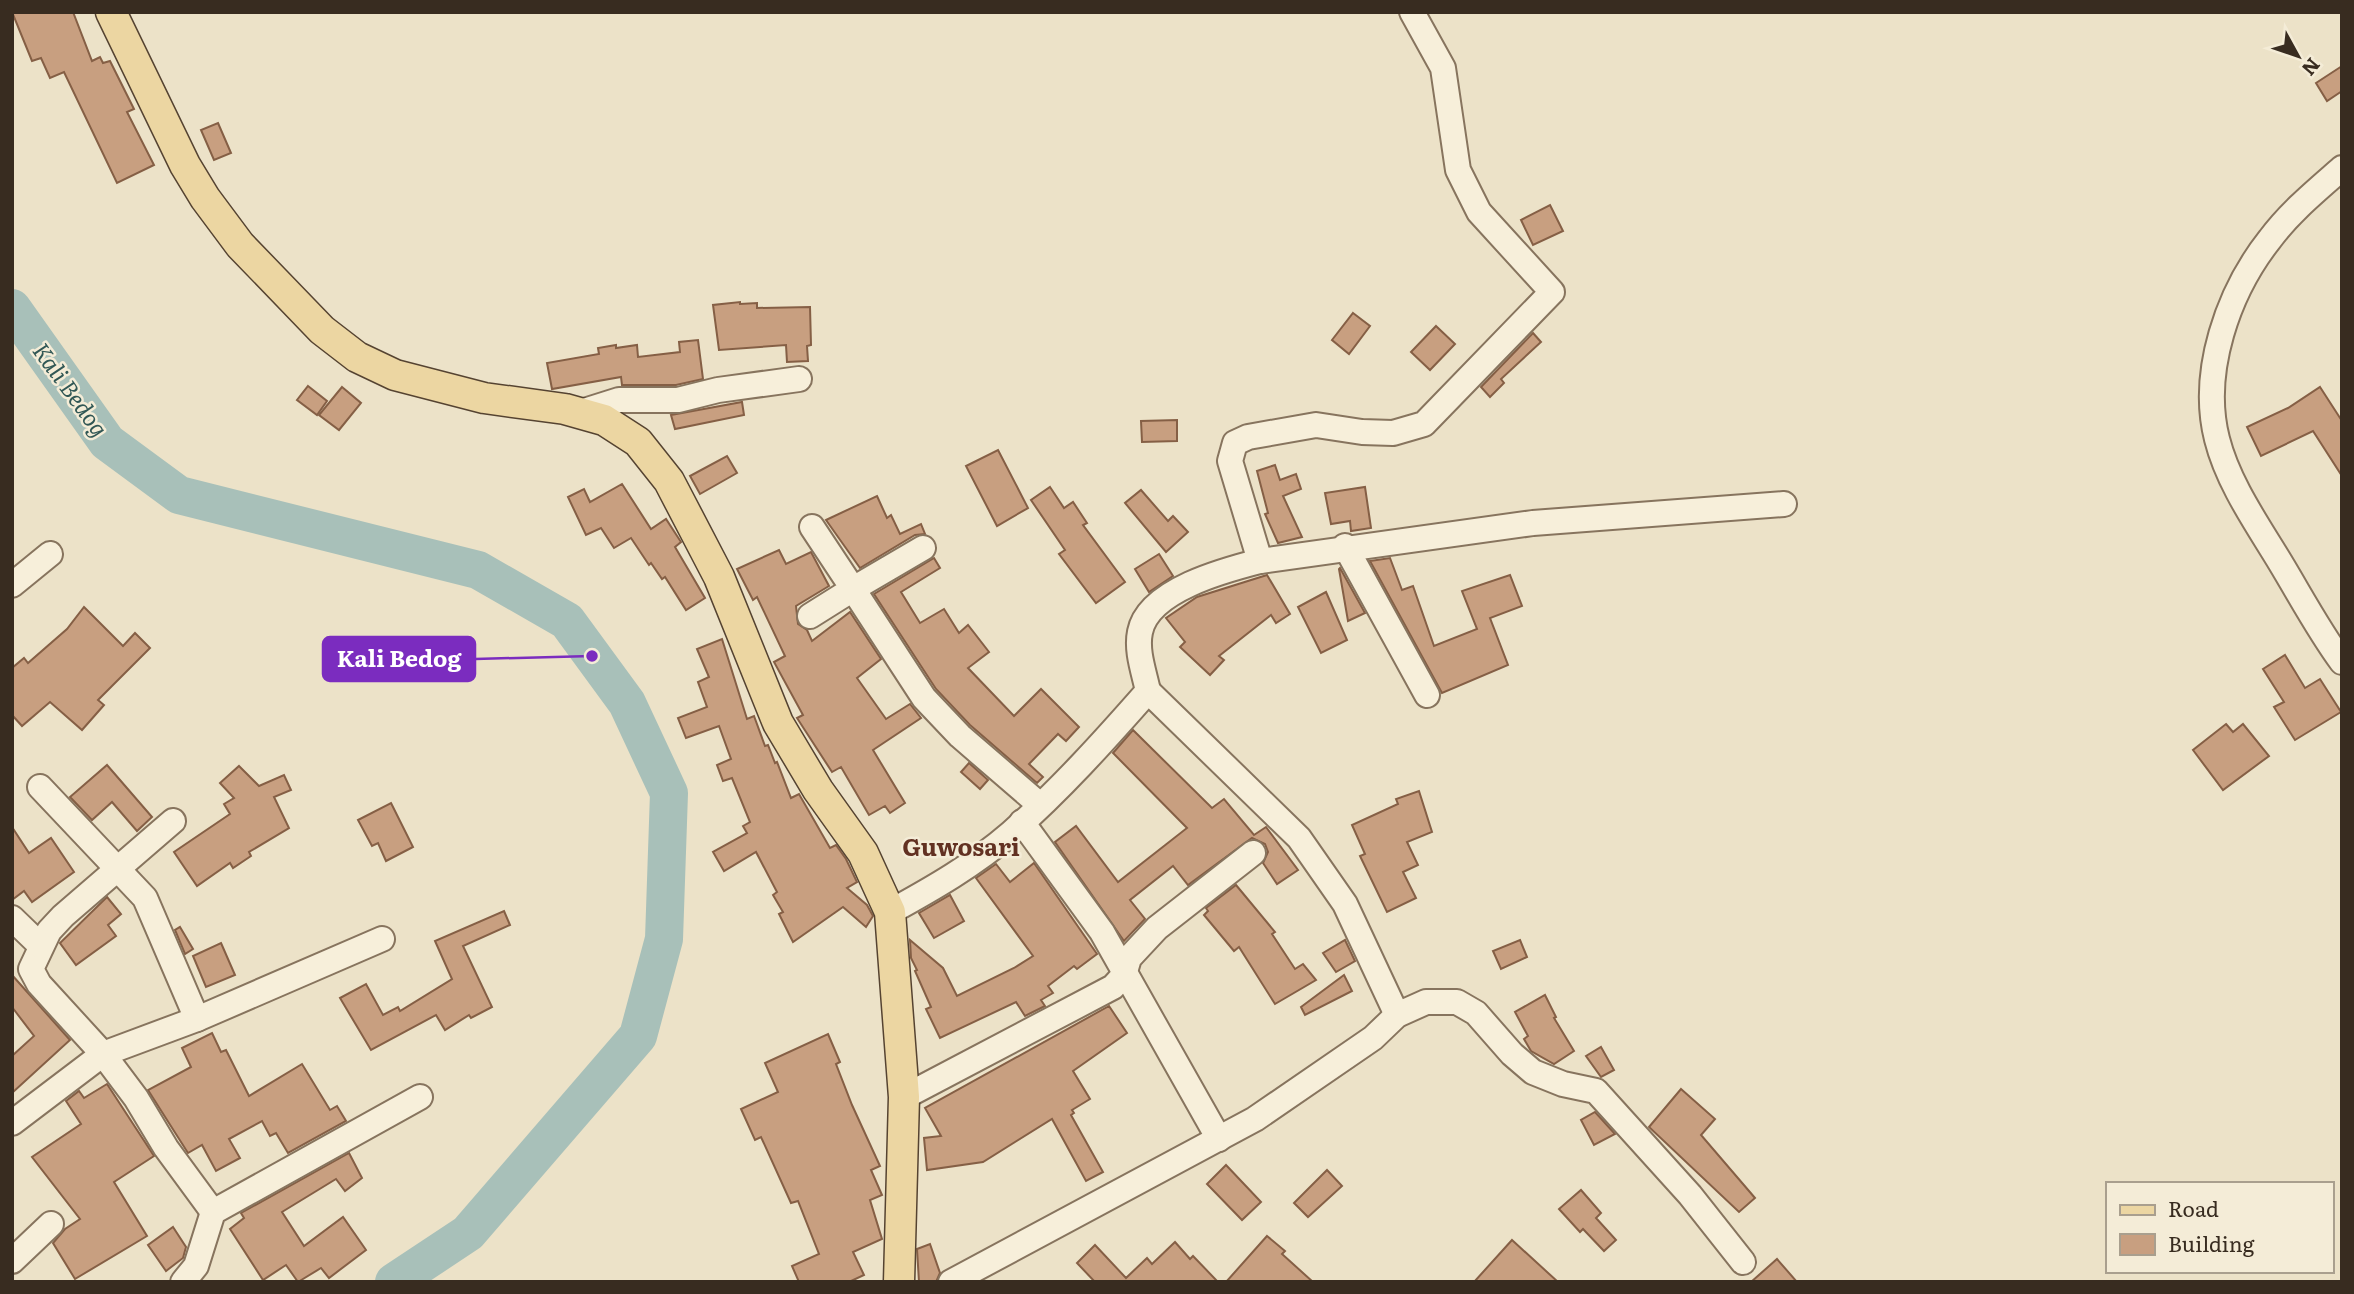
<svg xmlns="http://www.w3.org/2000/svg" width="2354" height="1294" font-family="Literata,serif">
  <rect width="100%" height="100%" fill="#ece2c8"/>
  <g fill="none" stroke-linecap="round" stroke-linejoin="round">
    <!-- river -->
    <polyline stroke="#a8c0b9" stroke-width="38" points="12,308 107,442 179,495 478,570 567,621 627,703 669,793 664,939 638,1036 468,1233 394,1282"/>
  </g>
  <!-- building -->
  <g fill="#c89f80" stroke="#855f45" stroke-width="2">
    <polygon points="12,12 73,12 92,61 100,57 103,63 110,61 134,109 127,112 154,165 117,183 64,72 50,78 41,58 32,61"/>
    <polygon points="2342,66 2342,91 2327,101 2316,83"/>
    <polygon points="218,123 231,153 214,160 201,130"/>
    <polygon points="1550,205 1563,231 1533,245 1521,220"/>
    <polygon points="740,302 740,304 757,303 757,308 810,307 811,345 807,346 808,361 787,362 786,345 719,350 713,305"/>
    <polygon points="1353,313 1370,326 1349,354 1332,340"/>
    <polygon points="1436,326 1455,344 1430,370 1411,352"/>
    <polygon points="1533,333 1541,342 1501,379 1504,383 1490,397 1481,387"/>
    <polygon points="698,340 703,379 676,385 622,385 621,377 552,389 547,363 599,354 598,348 616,345 616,348 637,345 638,357 680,352 679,342"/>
    <polygon points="308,386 327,401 317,415 297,400"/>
    <polygon points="342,387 361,403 339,430 319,415"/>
    <polygon points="2320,387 2342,421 2342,476 2313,431 2261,456 2247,427 2288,408"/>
    <polygon points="742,402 744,415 675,429 671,415"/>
    <polygon points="1177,420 1177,441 1142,442 1141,421"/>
    <polygon points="998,450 1028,508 997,526 966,466"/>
    <polygon points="727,456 737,473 700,494 690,476"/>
    <polygon points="1275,465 1280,480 1296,474 1301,489 1283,496 1302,537 1278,543 1265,514 1268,513 1257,471"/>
    <polygon points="622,484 651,529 666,519 681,542 675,547 705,598 686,610 665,577 662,579 651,563 649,565 631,538 614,548 601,528 586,535 568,497 584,489 590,502"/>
    <polygon points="1050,487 1064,508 1073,502 1087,523 1083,525 1125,582 1096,603 1059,554 1065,550 1031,500"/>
    <polygon points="1365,487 1371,528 1351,531 1350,521 1331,524 1325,493"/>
    <polygon points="1141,490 1168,521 1173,516 1188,532 1166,552 1125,503"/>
    <polygon points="877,496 887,518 891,515 900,534 921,524 925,534 915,535 860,568 826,520"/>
    <polygon points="779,550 786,564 811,552 829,586 796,606 798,624 807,630 812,641 850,612 881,659 857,678 886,719 910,704 921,718 873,750 905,803 890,813 885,806 869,815 841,767 832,772 797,718 803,715 774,662 785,656 757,597 753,600 737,569"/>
    <polygon points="1159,554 1173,576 1149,592 1135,569"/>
    <polygon points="934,558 940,568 901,592 920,623 944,609 959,633 968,625 989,652 968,668 1014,716 1041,689 1079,727 1066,741 1058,734 1029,764 1043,777 1037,783 970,725 936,689 874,594"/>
    <polygon points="1390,558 1402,590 1413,586 1434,646 1477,629 1462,591 1510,575 1522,606 1490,618 1508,665 1442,693 1370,561"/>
    <polygon points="1340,568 1365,613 1348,621 1339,569"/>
    <polygon points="1267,575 1290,614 1276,623 1271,615 1219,656 1224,660 1210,675 1180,647 1185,642 1166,618 1197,597"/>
    <polygon points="1326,592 1347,640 1321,653 1298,607"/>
    <polygon points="84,607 123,646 135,633 150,648 98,700 104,705 82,730 50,702 22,726 12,715 12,668 24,658 28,663 67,629"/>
    <polygon points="722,639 747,719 754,716 765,746 768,745 775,763 777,762 791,798 799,794 830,848 836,845 846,859 857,882 847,888 867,905 873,916 866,927 843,907 793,942 779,914 783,912 773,895 777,892 756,852 724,871 713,852 747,833 743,826 750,822 732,778 723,781 717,765 731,759 719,726 686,738 678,718 707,707 698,682 709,677 697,649"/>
    <polygon points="2285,655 2305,688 2320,679 2341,712 2295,740 2274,707 2284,702 2263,669"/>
    <polygon points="2226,724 2233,732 2243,724 2269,756 2223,790 2193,750"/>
    <polygon points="1133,730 1212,808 1224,799 1254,835 1266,827 1298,870 1277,884 1263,863 1268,852 1265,844 1252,838 1188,885 1173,866 1130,900 1145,919 1124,941 1055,842 1076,826 1118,882 1187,828 1113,753"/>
    <polygon points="969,763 988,780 980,789 961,772"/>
    <polygon points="107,765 152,817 137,831 112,802 92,820 70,797"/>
    <polygon points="239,766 259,786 284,775 291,790 274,797 289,828 249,852 251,856 233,868 230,863 197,886 174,852 230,814 224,804 234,798 220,783"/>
    <polygon points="1419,791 1432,832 1407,842 1418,865 1403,872 1416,898 1387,912 1360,856 1365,854 1352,825 1398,804 1396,799"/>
    <polygon points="391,803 413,847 386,861 378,843 372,846 358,820"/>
    <polygon points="12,827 29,853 51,838 74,872 32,902 24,891 12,900"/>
    <polygon points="1034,863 1097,954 1077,969 1074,966 1048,986 1053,993 1041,1000 1045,1006 1025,1016 1016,1002 940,1038 926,1009 931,1007 915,971 917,970 911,958 910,940 943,968 957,996 1014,968 1033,956 976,878 996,864 1010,882"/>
    <polygon points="1236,885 1275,932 1272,934 1295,969 1303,964 1316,980 1275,1004 1239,947 1234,951 1204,915 1208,911 1206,908"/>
    <polygon points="950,895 964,921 934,938 919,913"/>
    <polygon points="107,897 121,914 108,925 116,936 76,965 60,943"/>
    <polygon points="504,911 510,925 463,946 492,1007 471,1018 469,1015 445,1030 436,1015 371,1050 340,998 366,984 383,1015 398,1007 400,1011 452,979 435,941"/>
    <polygon points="180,927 193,949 185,954 175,930"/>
    <polygon points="1345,940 1355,961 1336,972 1323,953"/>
    <polygon points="1520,940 1527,957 1501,969 1493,951"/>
    <polygon points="221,943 235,975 206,987 193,956"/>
    <polygon points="12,975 70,1040 12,1093 12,1056 34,1036 12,1007"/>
    <polygon points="1344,975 1352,991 1305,1015 1301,1007"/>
    <polygon points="1545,995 1556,1017 1554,1018 1574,1051 1554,1064 1531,1051 1524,1039 1528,1036 1515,1012"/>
    <polygon points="1109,1006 1127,1033 1073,1071 1090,1099 1072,1110 1074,1113 1071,1115 1103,1172 1086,1181 1052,1119 983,1162 927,1170 924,1138 941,1136 925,1108"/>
    <polygon points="212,1033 221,1052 226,1050 249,1096 302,1064 330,1110 337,1106 346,1121 288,1153 276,1133 270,1136 262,1121 229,1139 240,1158 216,1171 202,1145 188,1153 148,1090 191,1067 182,1048"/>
    <polygon points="828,1034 840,1062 836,1064 852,1105 880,1166 871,1170 882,1195 870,1200 882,1239 853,1252 864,1275 849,1282 799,1282 792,1266 819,1254 798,1201 791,1203 761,1137 755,1140 741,1109 778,1092 765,1063"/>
    <polygon points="1601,1047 1614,1070 1601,1077 1586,1056"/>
    <polygon points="107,1084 154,1156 114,1182 147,1236 75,1279 53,1243 65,1229 80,1219 32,1157 81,1124 66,1101 79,1091 84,1098"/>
    <polygon points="1681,1089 1715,1119 1701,1135 1755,1198 1739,1212 1649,1127"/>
    <polygon points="1595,1112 1615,1134 1594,1145 1581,1120"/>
    <polygon points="349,1153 362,1178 345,1191 336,1179 282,1212 304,1246 343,1217 366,1250 329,1278 321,1268 298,1282 286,1265 263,1280 230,1229 244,1218 241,1213"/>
    <polygon points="1226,1165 1261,1202 1242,1220 1207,1184"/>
    <polygon points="1327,1170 1342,1186 1308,1217 1294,1203"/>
    <polygon points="1581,1190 1601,1213 1596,1218 1616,1240 1604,1251 1583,1229 1580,1232 1559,1209"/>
    <polygon points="173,1227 186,1247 183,1258 166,1271 148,1245"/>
    <polygon points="1267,1236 1285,1251 1282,1254 1313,1282 1226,1282"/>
    <polygon points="1512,1240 1558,1282 1474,1282"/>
    <polygon points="1175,1242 1190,1259 1193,1256 1218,1282 1095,1282 1077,1263 1095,1245 1126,1278 1147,1258 1152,1264"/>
    <polygon points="930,1244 940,1273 936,1282 919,1282 917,1249"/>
    <polygon points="1777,1259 1797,1282 1751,1282"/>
  </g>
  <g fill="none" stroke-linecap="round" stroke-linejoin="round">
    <!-- minor casing -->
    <g stroke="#87745e" stroke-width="28">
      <g id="minor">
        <polyline points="1412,12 1443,68 1458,170 1479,212 1552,292 1424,424 1393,433 1362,432 1316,425 1248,437 1235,443 1230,461 1260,561 1533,523 1784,504"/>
        <path d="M 2342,168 C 2317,190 2290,212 2270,239 C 2228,292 2200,372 2217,439 C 2228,483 2257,524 2280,562 C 2300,595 2319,631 2342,662"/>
        <polyline points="581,412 619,400 678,400 718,390 799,379"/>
        <polyline points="1345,546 1427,695"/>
        <polyline points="923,548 853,589 924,698 960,736 1040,805"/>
        <polyline points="12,585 50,554"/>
        <polyline points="810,616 853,589 812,527"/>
        <polyline points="1148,691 1299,838 1345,904 1397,1015"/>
        <polyline points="40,787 145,898 197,1019"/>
        <polyline points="173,821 63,916 49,931 31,969 39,984 103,1054 136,1098 166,1148 213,1212"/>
        <polyline points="1022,822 1102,932 1219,1139"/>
        <path d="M 890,912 C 932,889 974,865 1011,833 C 1060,790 1105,740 1148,691 C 1144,672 1136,651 1140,632 C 1148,590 1225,570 1260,561"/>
        <polyline points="12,918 41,946"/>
        <polyline points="904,1097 1113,987 1124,975 1129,958 1157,928 1253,853"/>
        <polyline points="12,1123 103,1054 197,1019 382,939"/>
        <polyline points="12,1261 51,1224"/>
        <polyline points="183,1282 196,1266 213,1212 420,1097"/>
        <polyline points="951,1282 1255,1119 1373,1038 1397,1015 1426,1002 1457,1002 1476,1013 1512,1054 1533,1072 1563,1084 1596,1091 1690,1195 1743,1262"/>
      </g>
    </g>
    <!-- major casing -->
    <g stroke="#554331" stroke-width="33">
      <polyline id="major" points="111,12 185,165 205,198 240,245 322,330 357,357 395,375 484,398 565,409 604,420 638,442 669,481 719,577 778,723 818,790 863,853 890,912 904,1097 899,1282"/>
    </g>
    <!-- minor -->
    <use href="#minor" stroke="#f7efda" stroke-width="24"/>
    <!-- major -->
    <use href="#major" stroke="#ecd6a2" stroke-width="30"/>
  </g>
  <g text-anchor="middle" stroke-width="5" stroke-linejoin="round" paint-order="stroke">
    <!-- water labels -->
    <g font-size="23" font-style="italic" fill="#315755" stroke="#f4ecd7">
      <text transform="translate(70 390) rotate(54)" y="8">Kali Bedog</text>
    </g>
    <!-- quarter labels -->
    <g font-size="24" font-weight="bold" fill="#623122" stroke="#f4ecd7">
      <text x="961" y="856">Guwosari</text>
    </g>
  </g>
  <!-- callouts -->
  <path fill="none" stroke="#7b2cbf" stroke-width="2.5" d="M592 656L475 659"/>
  <circle fill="#7b2cbf" stroke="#f4ecd7" stroke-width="2.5" cx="592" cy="656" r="7"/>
  <rect fill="#7b2cbf" stroke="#7b2cbf" stroke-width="2.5" x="323" y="637" width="152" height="44" rx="7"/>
  <g font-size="23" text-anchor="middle" font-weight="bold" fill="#fff">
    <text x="399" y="667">Kali Bedog</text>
  </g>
  <!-- border -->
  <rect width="2354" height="1294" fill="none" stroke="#382c20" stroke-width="28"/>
  <!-- legend -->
  <rect x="2106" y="1182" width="228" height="91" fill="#f4ecd7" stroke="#a99f8e" stroke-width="2"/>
  <rect x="2120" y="1205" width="35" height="10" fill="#ecd6a2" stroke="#a99f8e" stroke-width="2"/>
  <text x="2168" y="1217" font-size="21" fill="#382c20">Road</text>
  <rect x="2120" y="1234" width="35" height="21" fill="#c89f80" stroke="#a99f8e" stroke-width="2"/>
  <text x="2168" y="1252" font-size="21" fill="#382c20">Building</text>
  <!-- north arrow -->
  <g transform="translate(2298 56) rotate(130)" stroke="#f4ecd7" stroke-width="5" paint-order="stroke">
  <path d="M0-5L12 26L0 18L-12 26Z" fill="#382c20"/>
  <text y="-10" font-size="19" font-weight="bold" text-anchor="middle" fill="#382c20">N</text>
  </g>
</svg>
